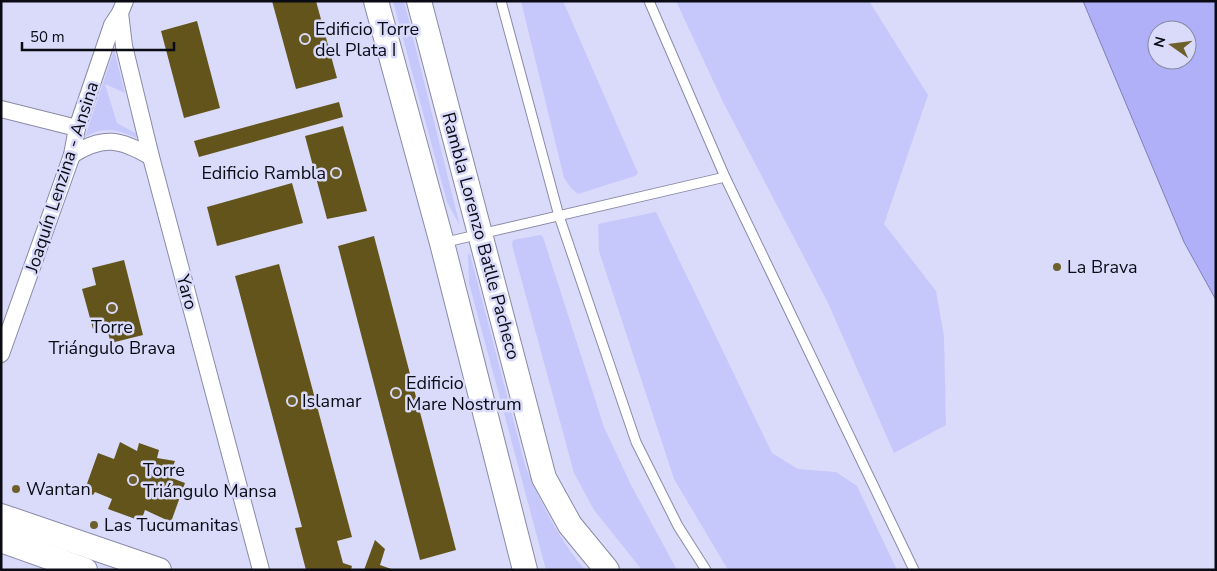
<svg xmlns="http://www.w3.org/2000/svg" width="1217" height="571" font-family="'Nunito Sans',sans-serif">
  <rect width="100%" height="100%" fill="#dadbfa"/>
  <!-- green -->
  <g fill="#c6c8fb">
    <polygon points="393,1 404,1 460,226 447,202"/>
    <polygon points="521,1 563,1 638,173 635,176 578,194 571,188 564,178"/>
    <polygon points="676,1 869,1 928,95 884,224 936,291 944,336 946,425 894,453 828,303 723,102"/>
    <path d="M 114,50 L 125,93 L 105,84 L 117,123 L 137,134 L 136,138 C 118,129 102,126 85,137 Z"/>
    <polygon points="656,212 772,453 798,469 836,472 857,486 897,570 728,570 674,479 599,251 598,224"/>
    <polygon points="540,235 543,237 604,427 631,485 677,570 642,570 594,510 574,473 512,245 513,240"/>
    <path d="M 468,254 L 470,254 L 526,468 C 542,505 559,539 585,570 L 546,570 L 469,283 Z"/>
  </g>
  <!-- water -->
  <path fill="#b0b0f9" stroke="#7e7eb5" fill-rule="evenodd" d="M 1083,1 L 1216,1 L 1216,300 L 1184,242 ZM 1157,30 L 1187,30 L 1187,60 L 1157,60 Z"/>
  <!-- building -->
  <g fill="#62541a">
    <polygon points="272,1 316,1 337,78 296,89"/>
    <polygon points="197,21 220,108 184,118 161,31"/>
    <polygon points="339,102 343,117 199,157 194,141"/>
    <polygon points="343,126 367,211 327,219 305,136"/>
    <polygon points="292,183 303,223 217,246 207,207"/>
    <polygon points="374,236 456,550 420,560 338,246"/>
    <polygon points="124,260 143,335 111,343 106,326 93,329 82,289 96,285 92,268"/>
    <polygon points="279,264 352,537 337,541 343,563 352,566 351,570 306,570 295,528 302,527 235,276"/>
    <polygon points="120,442 137,451 139,443 159,450 157,458 175,461 169,477 185,483 171,522 145,510 141,521 108,509 112,499 95,492 93,495 84,492 98,453 114,459"/>
    <polygon points="375,540 385,549 380,565 394,570 364,570"/>
  </g>
  <g fill="none" stroke-linecap="round" stroke-linejoin="round">
    <!-- lane casing -->
    <g stroke="#898aa7" stroke-width="11">
      <g id="lane">
        <polyline points="501,1 559,216 636,442 678,526 706,570"/>
        <polyline points="649,1 725,177 914,570"/>
        <polyline points="442,243 725,177"/>
      </g>
    </g>
    <!-- street casing -->
    <g stroke="#898aa7" stroke-width="18">
      <g id="street">
        <polyline points="120,13 124,46 151,157 261,570"/>
        <polyline points="1,109 77,128"/>
        <path d="M 72,155 C 103,135 121,139 151,157"/>
        <polyline points="1,354 72,155 77,128 112,25 120,13 125,1"/>
      </g>
    </g>
    <!-- secondary casing -->
    <g stroke="#898aa7" stroke-width="26">
      <g id="secondary">
        <polyline points="376,1 442,243 525,570"/>
        <polyline points="419,1 544,478 570,525 607,570"/>
        <polyline points="1,516 159,570"/>
        <polyline points="1,540 85,570"/>
      </g>
    </g>
    <!-- lane -->
    <use href="#lane" stroke="#fff" stroke-width="9"/>
    <!-- street -->
    <use href="#street" stroke="#fff" stroke-width="16"/>
    <!-- secondary -->
    <use href="#secondary" stroke="#fff" stroke-width="24"/>
  </g>
  <!-- markers -->
  <g fill="#6d602d" stroke="#dadbfa" stroke-width="2">
    <circle cx="305" cy="39" r="5"/>
    <circle cx="336" cy="173" r="5"/>
    <circle cx="1057" cy="267" r="5"/>
    <circle cx="112" cy="308" r="5"/>
    <circle cx="396" cy="393" r="5"/>
    <circle cx="292" cy="401" r="5"/>
    <circle cx="133" cy="480" r="5"/>
    <circle cx="16" cy="489" r="5"/>
    <circle cx="94" cy="525" r="5"/>
  </g>
  <g text-anchor="middle" stroke-width="5" stroke-linejoin="round" paint-order="stroke">
    <!-- poi labels -->
    <g font-size="18" fill="#0b0b15" stroke="#dadbfa" text-anchor="start">
      <text x="315" y="35">Edificio Torre<tspan x="315" dy="21">del Plata I</tspan></text>
      <text x="326" y="179" text-anchor="end">Edificio Rambla</text>
      <text x="1067" y="273">La Brava</text>
      <text x="112" y="333" text-anchor="middle">Torre<tspan x="112" dy="21">Triángulo Brava</tspan></text>
      <text x="406" y="389">Edificio<tspan x="406" dy="21">Mare Nostrum</tspan></text>
      <text x="302" y="407">Islamar</text>
      <text x="143" y="476">Torre<tspan x="143" dy="21">Triángulo Mansa</tspan></text>
      <text x="26" y="495">Wantan</text>
      <text x="104" y="531">Las Tucumanitas</text>
    </g>
    <!-- street labels -->
    <g font-size="18" fill="#0b0b15" stroke="#dadbfa">
      <text transform="translate(62 177) rotate(-72)" y="6">Joaquín Lenzina - Ansina</text>
      <text transform="translate(481 236) rotate(75)" y="6">Rambla Lorenzo Batlle Pacheco</text>
      <text transform="translate(187 292) rotate(75)" y="6">Yaro</text>
    </g>
  </g>
  <!-- border -->
  <rect width="1217" height="571" fill="none" stroke="#0b0b15" stroke-width="5"/>
  <!-- north arrow -->
  <g transform="translate(1172 45) rotate(284)"><circle r="24" fill="#dadbfa" stroke="#87889e"/>
  <path d="M0-4L9 19L0 12L-9 19Z" fill="#6d602d"/>
  <text y="-8" font-size="14" font-weight="bold" text-anchor="middle" fill="#0b0b15">N</text>
  </g>
  <!-- scale -->
  <path d="M22 42v8h152v-8" fill="none" stroke="#0b0b15" stroke-width="2.5"/>
  <text x="30" y="42" font-size="15" fill="#0b0b15" stroke="#dadbfa" stroke-width="4" paint-order="stroke">50 m</text>
</svg>
